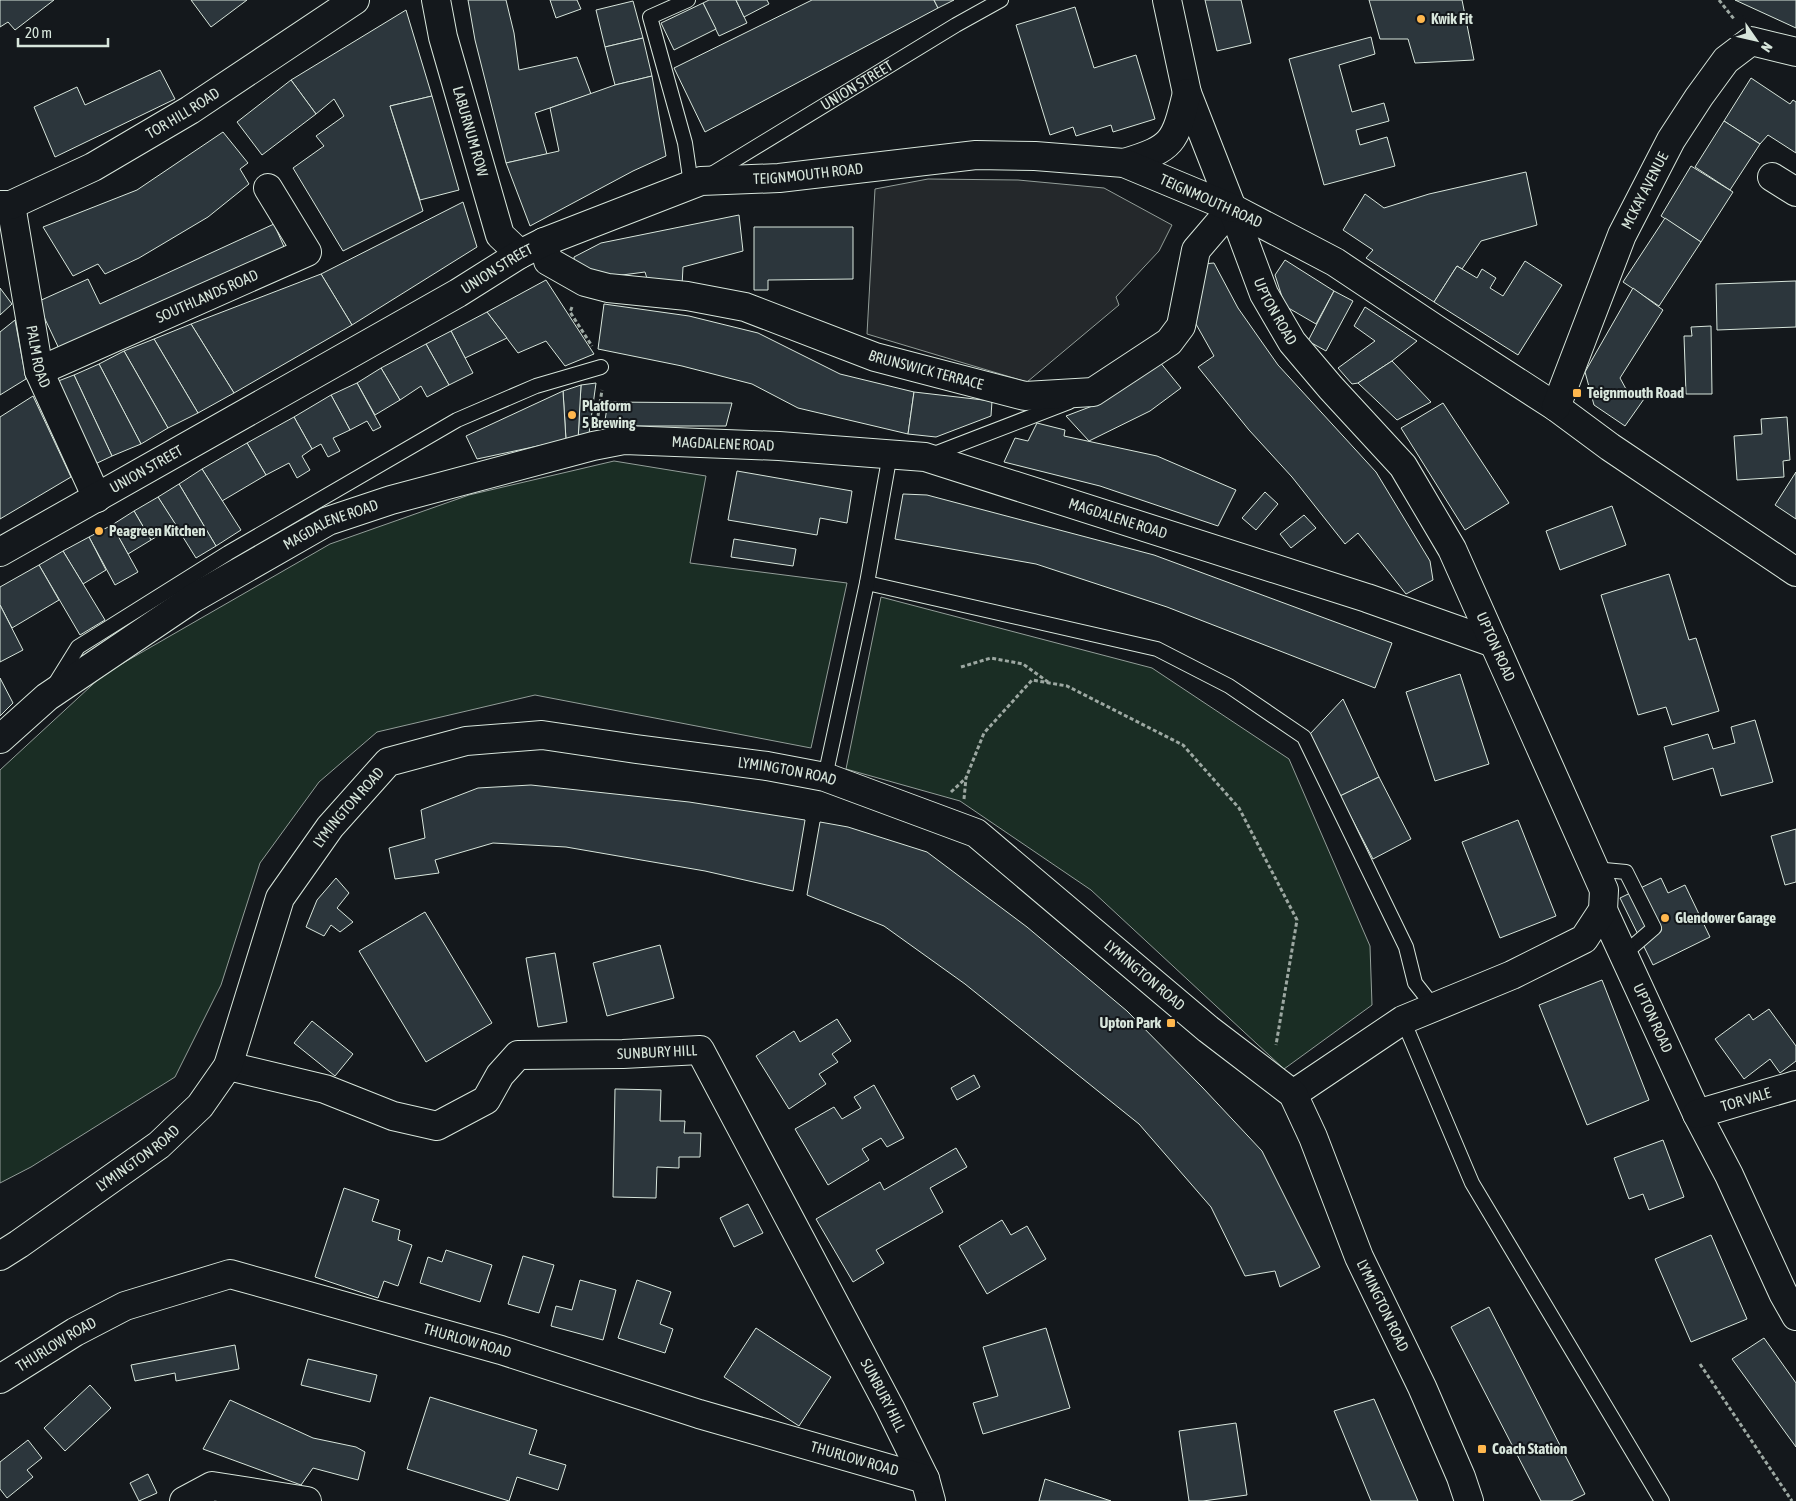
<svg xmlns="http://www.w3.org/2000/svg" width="1796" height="1501" font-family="'Asap Condensed',sans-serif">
  <rect width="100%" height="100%" fill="#14181c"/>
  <!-- green -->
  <g fill="#1a2d24" stroke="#939e99">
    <polygon points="614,461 706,476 690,563 847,583 811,748 535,695 377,732 319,782 260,863 221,985 175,1077 31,1167 0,1183 0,770 104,674 330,544 469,495"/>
    <polygon points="881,597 1152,668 1289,759 1370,946 1372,1005 1284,1069 1091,890 960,801 846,769"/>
  </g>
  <!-- parking -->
  <polygon fill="#24282b" stroke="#939e99" points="928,179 1018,180 1104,188 1172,225 1159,251 1116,297 1119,305 1027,382 867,334 875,189"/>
  <!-- building -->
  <g fill="#2c363c" stroke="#d8e6dc">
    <polygon points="0,0 54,0 15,30 8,22 0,27"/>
    <polygon points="191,0 247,0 211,27"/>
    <polygon points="468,0 506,0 514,33 519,70 577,57 591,94 535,113 547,154 506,163 475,40"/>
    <polygon points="550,0 577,0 581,9 556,18"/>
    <polygon points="709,0 736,0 747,23 719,36 703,3"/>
    <polygon points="736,0 767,0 769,4 744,17"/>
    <polygon points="812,0 934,0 938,8 705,132 674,68"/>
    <polygon points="934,0 954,0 938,8"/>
    <polygon points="1205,0 1241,0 1251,43 1217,51"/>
    <polygon points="1369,0 1462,0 1474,60 1415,63 1408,39 1380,39"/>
    <polygon points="1735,0 1796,0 1796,28"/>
    <polygon points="633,1 643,38 605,47 596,10"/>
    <polygon points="703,3 716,29 674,50 661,23"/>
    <polygon points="1075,7 1094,68 1136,55 1155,119 1113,132 1111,125 1076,136 1073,127 1050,135 1016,25"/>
    <polygon points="406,10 432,96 390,106 423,211 343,251 293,168 324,146 316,136 344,116 334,99 316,114 291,80"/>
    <polygon points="1371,37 1375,54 1339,65 1352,112 1384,103 1389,121 1356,130 1360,145 1387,137 1395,166 1324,185 1289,59"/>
    <polygon points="643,38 652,76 615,85 605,47"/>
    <polygon points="160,70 175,99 55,157 34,107 77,87 85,105"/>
    <polygon points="652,76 666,156 633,171 530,226 506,163 559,151 550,108 615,85"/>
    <polygon points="1751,78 1790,104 1793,100 1796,102 1796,153 1768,135 1760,144 1724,121"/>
    <polygon points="291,80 316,114 262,155 237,122"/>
    <polygon points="432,96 459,190 420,200 390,106"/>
    <polygon points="1724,121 1760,144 1730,190 1695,167"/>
    <polygon points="223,132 248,163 240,169 249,184 208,217 139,258 105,274 98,264 73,276 43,227 137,190"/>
    <polygon points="1691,166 1733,192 1701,242 1661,216"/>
    <polygon points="1526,172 1537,225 1481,241 1462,269 1457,266 1434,302 1366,258 1373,250 1343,230 1365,194 1384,208 1429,194"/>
    <polygon points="463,202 477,247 352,325 321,274"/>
    <polygon points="739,215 743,251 683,267 682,286 649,285 645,272 607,277 575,268 574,257 601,243"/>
    <polygon points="1665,218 1701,242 1659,306 1623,282"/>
    <polygon points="274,224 285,249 61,353 37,302 88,279 100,304"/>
    <polygon points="754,227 853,227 853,279 768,280 768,290 754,290"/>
    <polygon points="1285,260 1334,291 1316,324 1285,306 1275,275"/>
    <polygon points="1525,261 1562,285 1518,355 1434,302 1457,266 1477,278 1482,269 1496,278 1490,288 1503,296"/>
    <polygon points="1214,263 1238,308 1278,365 1376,472 1430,561 1433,580 1406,594 1358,533 1345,544 1292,477 1249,430 1198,367 1214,356 1192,317 1202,264"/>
    <polygon points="321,274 352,325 234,393 191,324"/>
    <polygon points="546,280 594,354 565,366 546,341 518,353 487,312"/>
    <polygon points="1795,281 1796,281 1796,327 1717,330 1716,284"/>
    <polygon points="0,288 12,304 0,315"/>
    <polygon points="1633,288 1663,310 1620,378 1626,389 1644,399 1625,426 1594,405 1585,372"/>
    <polygon points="1334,291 1353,301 1326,351 1308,341"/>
    <polygon points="604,304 689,316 758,333 840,374 914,392 908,434 798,408 752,384 682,366 598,349"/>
    <polygon points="1365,307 1417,341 1392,361 1358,383 1352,384 1338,368 1375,341 1354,326"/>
    <polygon points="487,312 507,338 465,358 451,331"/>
    <polygon points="15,320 26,379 0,395 0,332"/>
    <polygon points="191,324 234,393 198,413 154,339"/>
    <polygon points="1711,326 1712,394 1686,394 1684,336 1692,336 1691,327"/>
    <polygon points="451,331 473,373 449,385 426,344"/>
    <polygon points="154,339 198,413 168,428 124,351"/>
    <polygon points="426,344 449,385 427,397 421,386 400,400 381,368"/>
    <polygon points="124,351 168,428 141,444 99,364"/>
    <polygon points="1159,361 1181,388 1150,411 1089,441 1066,416 1095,405"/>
    <polygon points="1392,361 1431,402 1397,420 1358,383"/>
    <polygon points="99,364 141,444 112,456 74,375"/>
    <polygon points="381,368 400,400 375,415 357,383"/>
    <polygon points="74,375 112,456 91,466 53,383"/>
    <polygon points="357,383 381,427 373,431 367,421 350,430 331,395"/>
    <polygon points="596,383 588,441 578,441 581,385"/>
    <polygon points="581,385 578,441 566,440 563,391"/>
    <polygon points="563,391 566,440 477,459 466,436"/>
    <polygon points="914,392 992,401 991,416 936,437 908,434"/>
    <polygon points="331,395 350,430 333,438 340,451 328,457 321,444 312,449 294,417"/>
    <polygon points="33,396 71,477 0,519 0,417"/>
    <polygon points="608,402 732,403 726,426 604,426"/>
    <polygon points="1443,403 1509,503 1465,530 1401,428"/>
    <polygon points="294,417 312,449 302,456 310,470 297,478 289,463 266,475 247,443"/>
    <polygon points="1787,417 1790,460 1783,461 1784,477 1737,480 1734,436 1762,434 1761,419"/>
    <polygon points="1037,423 1065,430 1064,436 1157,456 1236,490 1218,526 1100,486 1004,462 1015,438 1028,441"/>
    <polygon points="247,443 266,475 222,501 202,469"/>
    <polygon points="202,469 241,530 216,546 179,484"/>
    <polygon points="737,471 852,491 847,523 820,518 817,535 728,520"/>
    <polygon points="1796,472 1796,519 1775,505"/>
    <polygon points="179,484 216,546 196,558 158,497"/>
    <polygon points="1265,492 1278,504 1256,530 1242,518"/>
    <polygon points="903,494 927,495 1154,555 1392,643 1375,688 1167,607 1036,564 895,539"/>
    <polygon points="158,497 176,525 151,540 134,511"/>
    <polygon points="1612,506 1626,545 1560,570 1546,531"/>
    <polygon points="134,511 151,540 128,554 112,525"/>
    <polygon points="1304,515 1316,528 1291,548 1280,534"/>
    <polygon points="112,525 138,572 115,585 89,537"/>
    <polygon points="89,537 106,570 83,584 63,551"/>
    <polygon points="734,539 796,549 793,566 731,557"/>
    <polygon points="63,551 105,620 80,635 39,565"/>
    <polygon points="39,565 59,600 12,628 0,605 0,587"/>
    <polygon points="1669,574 1689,640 1696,638 1719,711 1672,725 1666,707 1638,715 1601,595"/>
    <polygon points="0,605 23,650 0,662"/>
    <polygon points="1460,674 1489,764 1435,781 1406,692"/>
    <polygon points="0,678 13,703 0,716"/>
    <polygon points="1343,699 1379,777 1340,796 1310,734"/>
    <polygon points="1755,720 1773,782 1721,796 1713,768 1673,780 1664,747 1708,734 1713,749 1735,743 1731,727"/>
    <polygon points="1379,777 1411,839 1373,859 1340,796"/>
    <polygon points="531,785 689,802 805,820 793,891 705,871 566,847 493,843 435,860 439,873 395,879 389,848 425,838 421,810 478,788"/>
    <polygon points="1518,820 1556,916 1500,938 1462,842"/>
    <polygon points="820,822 848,827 927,852 1027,927 1127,1011 1203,1088 1262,1151 1320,1267 1280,1287 1275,1271 1245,1276 1211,1207 1139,1124 965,984 884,926 807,895"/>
    <polygon points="1796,829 1796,882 1785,885 1771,836"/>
    <polygon points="336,878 349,893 337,908 353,922 340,932 331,925 324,936 306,927 317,900"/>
    <polygon points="1661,878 1668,893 1685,885 1710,937 1653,965 1620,898"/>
    <polygon points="425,912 492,1023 426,1062 359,951"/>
    <polygon points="660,945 674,998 607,1016 593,963"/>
    <polygon points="555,953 567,1022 538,1027 526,958"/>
    <polygon points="1602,980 1649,1100 1587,1125 1539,1005"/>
    <polygon points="1769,1009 1796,1046 1796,1061 1780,1073 1770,1059 1744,1079 1715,1039 1749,1014 1753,1020"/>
    <polygon points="837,1019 851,1041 832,1054 838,1062 819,1074 826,1084 789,1109 756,1056 794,1031 800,1042"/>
    <polygon points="312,1021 353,1054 335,1076 294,1043"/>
    <polygon points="974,1075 980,1087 957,1100 951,1088"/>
    <polygon points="874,1085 904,1138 887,1147 881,1138 862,1149 869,1160 828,1185 795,1129 834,1107 842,1119 861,1108 854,1097"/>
    <polygon points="615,1089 661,1090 660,1121 685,1121 684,1133 701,1133 700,1157 679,1157 679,1168 657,1167 656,1198 613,1197"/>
    <polygon points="1663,1140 1684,1197 1649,1210 1643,1194 1629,1199 1614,1158"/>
    <polygon points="956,1148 967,1167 930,1188 943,1212 876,1250 884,1263 853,1282 816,1219 880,1182 884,1190"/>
    <polygon points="344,1188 379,1200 372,1221 400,1230 398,1240 412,1245 398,1286 384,1281 378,1298 315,1277"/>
    <polygon points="748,1204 763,1233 734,1247 720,1218"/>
    <polygon points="1002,1220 1011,1235 1027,1226 1046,1259 987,1294 959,1246"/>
    <polygon points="1711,1235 1747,1319 1691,1342 1655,1259"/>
    <polygon points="446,1250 492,1265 480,1302 420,1283 428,1257 442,1262"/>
    <polygon points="523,1256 554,1265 539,1313 508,1304"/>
    <polygon points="580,1280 616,1290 603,1340 551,1326 556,1306 572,1310"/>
    <polygon points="637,1280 671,1292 660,1324 673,1329 665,1353 618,1338"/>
    <polygon points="1489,1307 1585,1494 1571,1501 1541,1501 1451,1327"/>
    <polygon points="756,1328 831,1377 799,1426 724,1377"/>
    <polygon points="1046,1328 1070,1408 983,1434 973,1403 998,1396 983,1347"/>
    <polygon points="1764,1338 1796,1383 1796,1447 1732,1359"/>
    <polygon points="235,1345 239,1369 176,1381 175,1373 135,1381 131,1365"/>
    <polygon points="308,1359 377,1375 370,1402 301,1385"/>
    <polygon points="90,1385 111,1408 65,1451 44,1428"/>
    <polygon points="430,1397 537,1430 529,1454 566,1465 558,1490 517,1477 509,1501 407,1469"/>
    <polygon points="1374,1399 1418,1501 1371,1501 1334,1411"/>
    <polygon points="230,1400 313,1438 356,1447 365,1452 358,1480 313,1468 301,1485 203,1449"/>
    <polygon points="1236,1423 1247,1495 1203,1501 1189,1501 1179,1431"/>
    <polygon points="28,1440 42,1458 27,1470 33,1477 7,1498 0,1489 0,1462"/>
    <polygon points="148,1474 157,1493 139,1501 130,1483"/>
    <polygon points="1045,1479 1111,1501 1039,1501"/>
  </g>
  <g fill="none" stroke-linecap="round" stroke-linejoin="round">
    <!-- service casing -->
    <g stroke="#d8e6dc" stroke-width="16">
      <g id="service">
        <polyline points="688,0 650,17 685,143 691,184"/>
        <path id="s1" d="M 710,175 L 956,25 L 1001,0"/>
        <polyline points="929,456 1069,402"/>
        <polyline points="867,583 1157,649 1229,686 1304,737 1406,947 1415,983 1434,1007"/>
        <polyline points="55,684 78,647 228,553 457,420 536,386 601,367"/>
        <polyline points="825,777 867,583 890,454"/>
        <polyline points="1594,869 1626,872 1654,928 1624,954"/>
        <polyline points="1403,1020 1472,1183 1662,1501"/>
      </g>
    </g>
    <!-- minor casing -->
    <g stroke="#d8e6dc" stroke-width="30">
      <g id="minor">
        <polyline points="1772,177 1796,192"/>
        <path id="s2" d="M 11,205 L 39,371 L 97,498"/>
        <path id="s3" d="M 544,242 L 548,261 L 585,282 L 608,288 L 687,296 L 745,307 L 875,357 L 1025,396 L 1093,392 L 1169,342 L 1181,326 L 1196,250 L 1232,208 L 1335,262 L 1437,330 L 1556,407 L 1610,447 L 1796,572"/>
        <path id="s4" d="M 39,371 L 307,252 L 268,188"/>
        <path id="s5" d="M 1556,407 L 1622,235 L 1671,140 L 1699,97 L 1726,60 L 1751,41 L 1796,52"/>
        <path id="s6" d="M 0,739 L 47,697 L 192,599 L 328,521 L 391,500 L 593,446 L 624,440 L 779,446 L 925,457 L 1367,598 L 1494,643"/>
        <path id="s7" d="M 1603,910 L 1697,1114 L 1729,1175 L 1783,1293 L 1796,1316"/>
        <path id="s8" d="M 228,1066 L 325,1089 L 393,1116 L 437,1126 L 486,1100 L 500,1075 L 518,1055 L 623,1054 L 700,1050 L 890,1408 L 925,1479 L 931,1501"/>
        <path id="s9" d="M 1697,1114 L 1796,1085"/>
        <path id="s10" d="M 0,1379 L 75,1332 L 125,1306 L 230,1274 L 501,1350 L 699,1414 L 925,1479"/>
        <polyline points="184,1501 212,1486 307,1501"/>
      </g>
    </g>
    <!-- tertiary casing -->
    <g stroke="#d8e6dc" stroke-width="30">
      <g id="tertiary">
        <path id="s11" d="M 436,0 L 443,37 L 500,235 L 520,254"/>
        <path id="s12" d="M 1167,0 L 1187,93 L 1232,208 L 1264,294 L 1292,342 L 1331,388 L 1403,466 L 1452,549 L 1604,890 L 1603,910 L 1584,939 L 1512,975 L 1403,1020 L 1293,1094"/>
        <path d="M 1124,163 C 1174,148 1175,142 1187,93"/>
        <path id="s13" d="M 0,205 L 11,205 L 93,167 L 190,110 L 355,0"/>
        <path id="s14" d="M 0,552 L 458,293 L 520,254 L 544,242 L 701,181 L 779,178 L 976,155 L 1035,156 L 1124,163 L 1232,208"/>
        <path id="s15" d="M 0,1256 L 19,1244 L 159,1145 L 200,1106 L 228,1066 L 280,898 L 330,827 L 388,762 L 466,741 L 542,735 L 636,749 L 767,766 L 825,777 L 976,833 L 1208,1029 L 1293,1094 L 1313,1137 L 1359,1257 L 1422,1387 L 1461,1477 L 1469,1501"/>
      </g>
    </g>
    <!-- path -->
    <g stroke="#9da8a2" stroke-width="3" stroke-dasharray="4 2.5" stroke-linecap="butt">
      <polyline points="1719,0 1734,19"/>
      <polyline points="572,307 570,312 592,346"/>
      <polyline points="598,416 602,390"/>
      <polyline points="961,667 991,658 1023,664 1048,682"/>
      <polyline points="951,792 966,778"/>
      <polyline points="964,799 966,778 984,733 1032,680 1067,686 1183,745 1239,808 1297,920 1276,1045"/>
      <polyline points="1700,1364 1792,1501"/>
    </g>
    <!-- service -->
    <use href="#service" stroke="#14181c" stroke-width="14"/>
    <!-- minor -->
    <use href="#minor" stroke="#14181c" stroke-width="28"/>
    <!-- tertiary -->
    <use href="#tertiary" stroke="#14181c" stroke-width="28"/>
  </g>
  <!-- markers -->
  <g fill="#ffb74d" stroke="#14181c" stroke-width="2">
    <circle cx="1421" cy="19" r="5"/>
    <rect x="1572" y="388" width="10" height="10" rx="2.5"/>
    <circle cx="572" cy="415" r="5"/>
    <circle cx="99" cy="531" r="5"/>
    <circle cx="1665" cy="918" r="5"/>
    <rect x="1166" y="1018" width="10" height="10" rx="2.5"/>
    <rect x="1477" y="1444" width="10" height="10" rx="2.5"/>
  </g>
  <g text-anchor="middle" stroke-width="4" stroke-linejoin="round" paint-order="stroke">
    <!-- poi labels -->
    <g font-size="15" font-weight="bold" fill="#d8e6dc" stroke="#14181c" text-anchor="start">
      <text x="1431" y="24">Kwik Fit</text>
      <text x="1587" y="398">Teignmouth Road</text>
      <text x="582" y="411">Platform<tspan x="582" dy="17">5 Brewing</tspan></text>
      <text x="109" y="536">Peagreen Kitchen</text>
      <text x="1675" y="923">Glendower Garage</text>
      <text x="1161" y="1028" text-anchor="end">Upton Park</text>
      <text x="1492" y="1454">Coach Station</text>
    </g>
    <!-- street labels -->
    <g font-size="15" fill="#d8e6dc" stroke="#14181c">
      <text dy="5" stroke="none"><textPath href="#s1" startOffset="172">UNION STREET</textPath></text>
      <text dy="5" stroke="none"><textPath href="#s13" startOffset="206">TOR HILL ROAD</textPath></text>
      <text dy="5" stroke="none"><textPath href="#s11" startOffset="136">LABURNUM ROW</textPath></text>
      <text dy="5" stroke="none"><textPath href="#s14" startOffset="902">TEIGNMOUTH ROAD</textPath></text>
      <text dy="5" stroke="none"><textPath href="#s5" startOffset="234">MCKAY AVENUE</textPath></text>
      <text transform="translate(1211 201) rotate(24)" y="5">TEIGNMOUTH ROAD</text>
      <text dy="5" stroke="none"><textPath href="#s14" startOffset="572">UNION STREET</textPath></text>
      <text dy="5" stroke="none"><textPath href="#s4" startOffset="184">SOUTHLANDS ROAD</textPath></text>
      <text dy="5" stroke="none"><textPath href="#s12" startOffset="331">UPTON ROAD</textPath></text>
      <text dy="5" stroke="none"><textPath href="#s2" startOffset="154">PALM ROAD</textPath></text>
      <text dy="5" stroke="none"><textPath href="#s3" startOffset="416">BRUNSWICK TERRACE</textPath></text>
      <text dy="5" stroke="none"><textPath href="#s6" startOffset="801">MAGDALENE ROAD</textPath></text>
      <text dy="5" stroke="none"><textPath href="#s14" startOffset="168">UNION STREET</textPath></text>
      <text dy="5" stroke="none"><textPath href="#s6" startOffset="1206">MAGDALENE ROAD</textPath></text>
      <text dy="5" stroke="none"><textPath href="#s6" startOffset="396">MAGDALENE ROAD</textPath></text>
      <text dy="5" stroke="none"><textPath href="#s12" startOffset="736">UPTON ROAD</textPath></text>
      <text dy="5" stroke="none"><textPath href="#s15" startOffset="1054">LYMINGTON ROAD</textPath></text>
      <text dy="5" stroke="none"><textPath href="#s15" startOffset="589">LYMINGTON ROAD</textPath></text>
      <text dy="5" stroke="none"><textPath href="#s15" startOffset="1474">LYMINGTON ROAD</textPath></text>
      <text dy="5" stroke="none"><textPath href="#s7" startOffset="119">UPTON ROAD</textPath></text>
      <text dy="5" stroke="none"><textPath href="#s8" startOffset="468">SUNBURY HILL</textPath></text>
      <text dy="5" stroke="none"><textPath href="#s9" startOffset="51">TOR VALE</textPath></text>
      <text dy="5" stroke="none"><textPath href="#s15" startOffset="169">LYMINGTON ROAD</textPath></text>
      <text dy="5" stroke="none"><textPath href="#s15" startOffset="1894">LYMINGTON ROAD</textPath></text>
      <text dy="5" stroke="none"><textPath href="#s10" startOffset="501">THURLOW ROAD</textPath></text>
      <text dy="5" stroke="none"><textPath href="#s10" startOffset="66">THURLOW ROAD</textPath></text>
      <text dy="5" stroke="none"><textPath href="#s8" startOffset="902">SUNBURY HILL</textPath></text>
      <text dy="5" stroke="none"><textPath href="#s10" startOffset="906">THURLOW ROAD</textPath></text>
    </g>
  </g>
  <!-- north arrow -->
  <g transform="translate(1756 40) rotate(124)" stroke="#14181c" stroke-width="4" paint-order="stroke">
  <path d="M0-4L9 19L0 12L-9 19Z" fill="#d8e6dc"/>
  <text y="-8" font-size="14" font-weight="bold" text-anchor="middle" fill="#d8e6dc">N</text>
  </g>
  <!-- scale -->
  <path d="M18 38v8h90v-8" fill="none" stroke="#d8e6dc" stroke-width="2.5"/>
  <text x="25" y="38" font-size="15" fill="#d8e6dc" stroke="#14181c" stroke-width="4" paint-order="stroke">20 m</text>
</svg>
